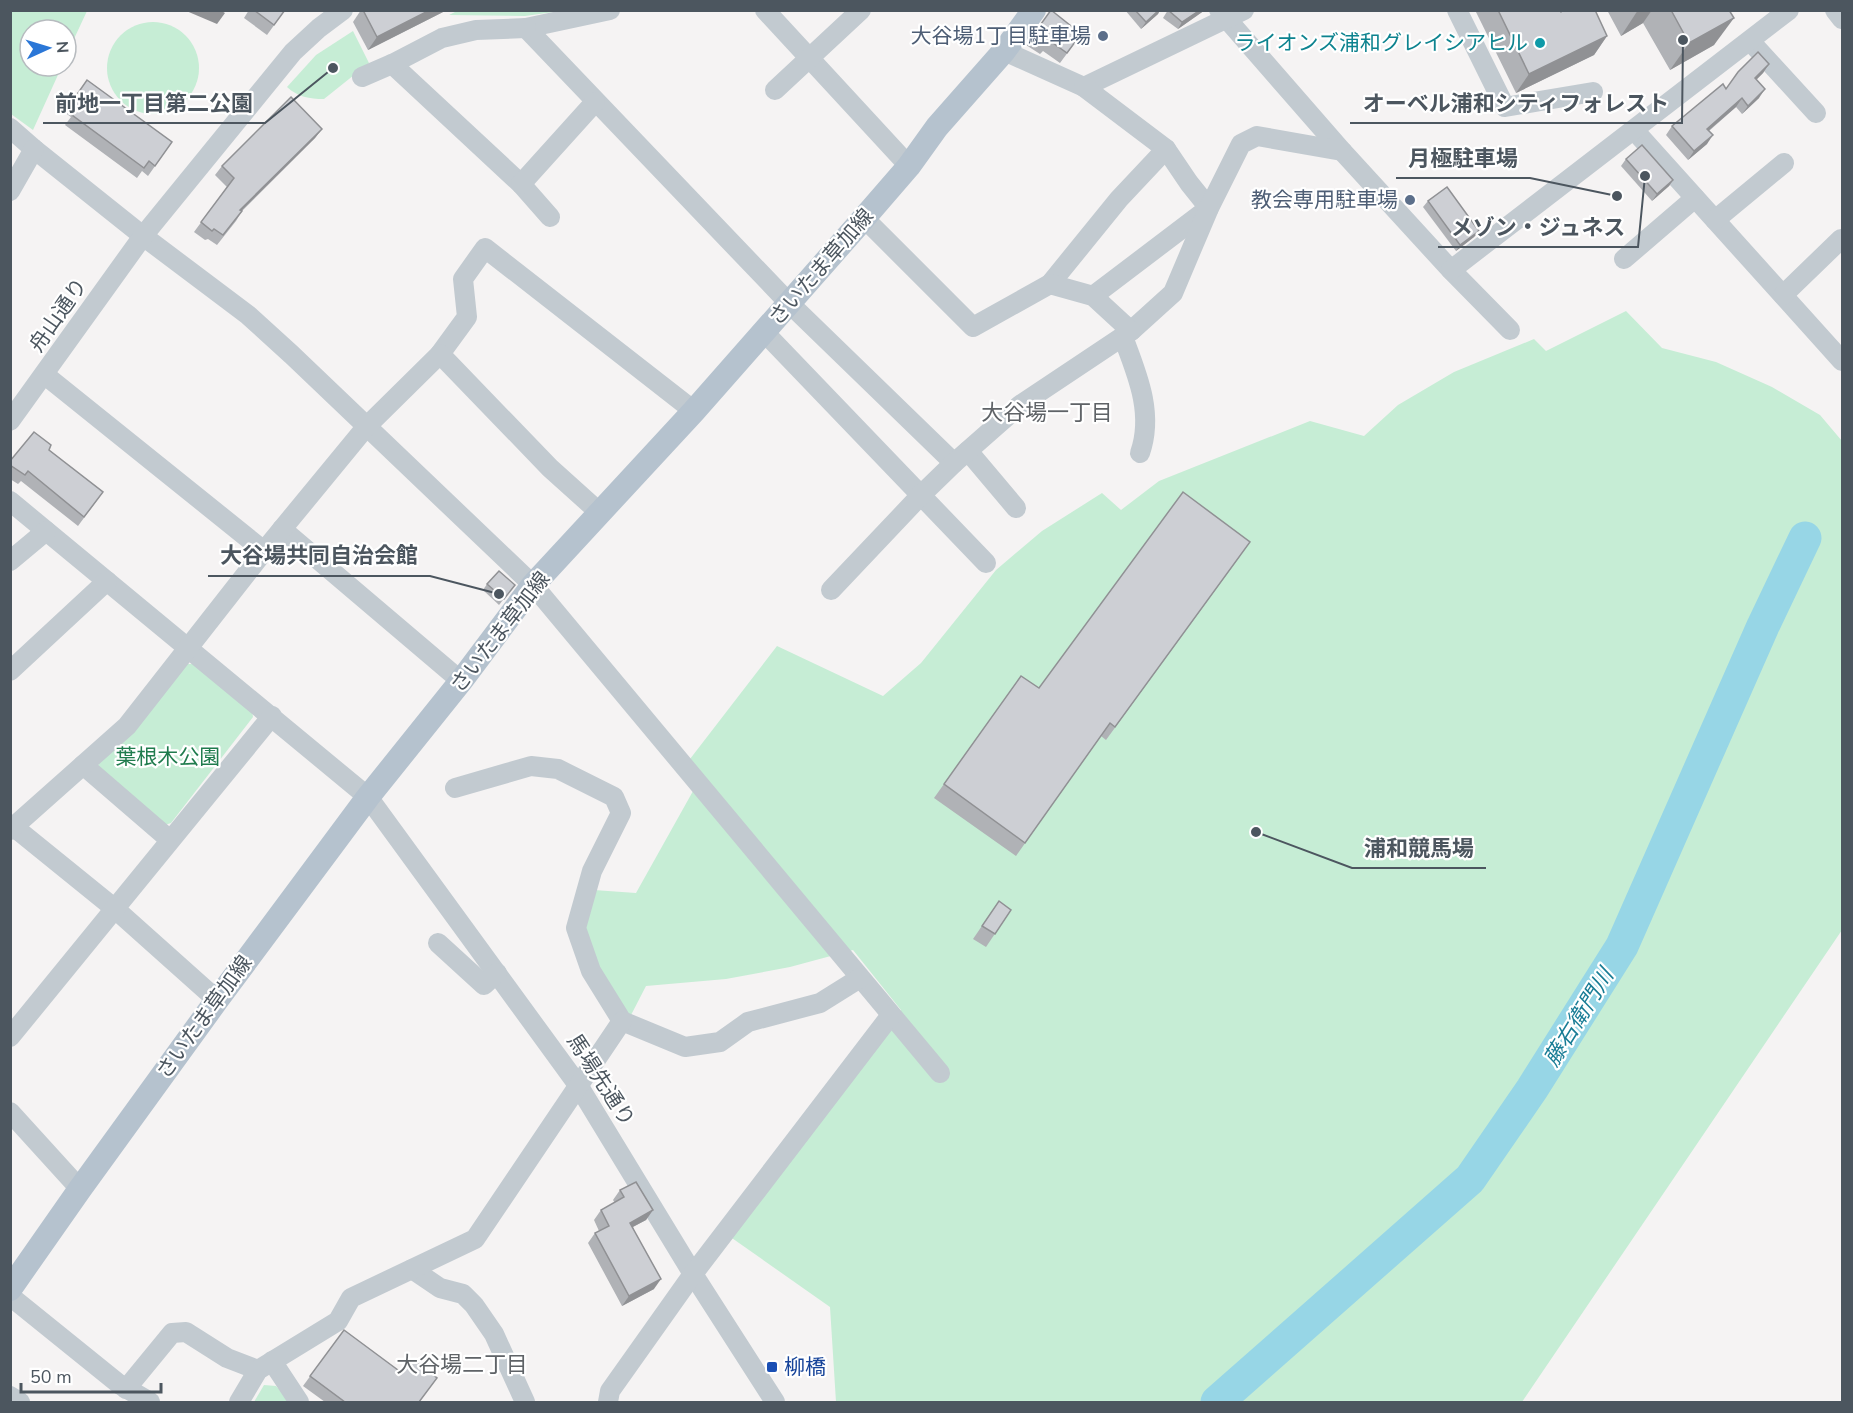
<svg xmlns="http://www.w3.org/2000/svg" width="1853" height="1413" font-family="'Nunito Sans','Noto Sans JP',sans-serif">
  <rect width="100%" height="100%" fill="#f5f3f3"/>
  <!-- green -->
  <g fill="#c6edd5">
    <polygon points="459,10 561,11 525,16 449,15"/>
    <polygon points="10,11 87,11 66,56 66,30 30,30 30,66 62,66 33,130 11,114"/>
    <circle cx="153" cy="68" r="46"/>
    <path d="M 353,31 L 369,63 L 324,99 C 309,99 298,97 287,87 L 316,55 Z"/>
    <polygon points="1626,311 1662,348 1716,362 1772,387 1820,415 1842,441 1842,930 1522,1402 836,1402 830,1307 729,1236 895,1021 901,1010 853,950 790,967 726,979 646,986 630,1017 603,976 585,932 594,890 636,893 702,775 690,759 777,646 883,696 921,663 996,570 1042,531 1102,493 1121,510 1159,481 1310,421 1364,436 1398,405 1454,372 1534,339 1546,351"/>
    <polygon points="187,664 196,664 252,711 253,717 171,823 165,825 98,767 99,762"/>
    <polygon points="264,1385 276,1386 291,1402 254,1402"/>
  </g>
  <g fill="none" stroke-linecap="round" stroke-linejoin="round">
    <!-- river -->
    <polyline stroke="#97d6e6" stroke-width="33" points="1217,1402 1470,1179 1532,1089 1622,946 1763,626 1805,538"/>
    <!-- minor -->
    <g stroke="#c2cad0" stroke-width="20">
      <polyline points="610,10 526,28 788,302 954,463"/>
      <polyline points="765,10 909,166"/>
      <polyline points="1219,10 1342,151 1451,270 1510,330"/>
      <polyline points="1457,10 1505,107 1593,92"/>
      <polyline points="1835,10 1842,19"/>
      <polyline points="1750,41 1816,113"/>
      <polyline points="1004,51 1084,87 1244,10"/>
      <polyline points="392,64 521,184 550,217"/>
      <polyline points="362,77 392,64 442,38 476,30 526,28"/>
      <polyline points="1084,87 1166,149 1189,183 1209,208 1093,296"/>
      <polyline points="775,90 861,10"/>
      <polyline points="10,128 34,149 143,236 248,315 292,355 533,585 940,1073"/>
      <polyline points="1634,130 1842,361"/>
      <polyline points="521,184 595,102"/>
      <polyline points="10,191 34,149"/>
      <polyline points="1715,220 1784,163"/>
      <polyline points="1624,259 1695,198"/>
      <polyline points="1451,270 1789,10"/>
      <polyline points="1050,284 1119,199 1166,149"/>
      <polyline points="1783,295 1841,239"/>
      <polyline points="1131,331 1173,293 1209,208 1241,144 1257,136 1342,151"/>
      <polyline points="764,332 986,563"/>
      <path d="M 1123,337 C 1137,374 1154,413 1140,453"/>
      <polyline points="440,354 467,317 463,279 485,248 694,411"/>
      <polyline points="45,375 264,551"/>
      <polyline points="10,421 143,236 293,52 319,28 343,10"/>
      <polyline points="968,451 1016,508"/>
      <polyline points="10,501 368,797 578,1085 693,1274 775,1402"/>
      <polyline points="282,529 461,681"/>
      <polyline points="10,561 46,531"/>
      <polyline points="831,590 921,495 954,463 1020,405 1131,331 1093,296 1050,284 973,327 864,218"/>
      <polyline points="10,671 107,581"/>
      <polyline points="83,765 170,840"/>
      <polyline points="455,788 531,766 558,769 614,797 621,813 592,871 576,928 591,971 622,1021 685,1047 720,1042 748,1022 820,1003 860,978"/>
      <polyline points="14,827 114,908 217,1000"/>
      <polyline points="10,830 127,726 264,551 366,427 440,354 550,468 600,513"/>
      <polyline points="438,943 484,985 497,973"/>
      <polyline points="10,1037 272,716"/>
      <polyline points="10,1112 80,1189"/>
      <polyline points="412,1269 440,1288 463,1294 474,1305 494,1334 525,1402"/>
      <polyline points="10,1296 119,1384 150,1402"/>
      <polyline points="272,1361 299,1402"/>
      <polyline points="126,1389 172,1333 186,1332 227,1358 258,1370"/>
      <polyline points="10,1396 20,1402"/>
      <polyline points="239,1402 258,1370 338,1321 351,1298 475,1239 622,1021"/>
      <polyline points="608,1402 610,1391 693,1274 891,1015"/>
    </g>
    <!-- major -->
    <polyline stroke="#b5c2ce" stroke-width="24" points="10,1289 80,1189 217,1000 368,797 461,681 533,585 694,411 864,218 909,166 937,127 1004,51 1034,10"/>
  </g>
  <!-- wall -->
  <g fill="#b0b2b6">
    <polygon points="249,10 285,10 267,35 244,18"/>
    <polygon points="361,10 447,10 368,50 353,22"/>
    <polygon points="1051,10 1074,44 1060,63 1043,51 1040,54 1026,45"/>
    <polygon points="1125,10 1160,10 1158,14 1141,29"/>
    <polygon points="1168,10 1205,10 1178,29 1163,18"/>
    <polygon points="1475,10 1560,10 1561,12 1607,36 1594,55 1516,93"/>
    <polygon points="1607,10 1729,10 1714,45 1670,70 1643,23 1621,36"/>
    <polygon points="1769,64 1763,73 1756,80 1759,98 1742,114 1736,107 1709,131 1707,144 1688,160 1666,135 1672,126 1726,88"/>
    <polygon points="87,80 172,142 148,176 142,171 137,178 65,125 71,117 64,112"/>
    <polygon points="322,129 315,138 242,211 236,221 217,245 208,239 205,240 194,232 227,187 215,175 222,166"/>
    <polygon points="1626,159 1673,180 1669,186 1652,201 1621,166"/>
    <polygon points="1428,201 1479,231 1474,237 1456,251 1423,207"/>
    <polygon points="49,450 103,492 78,526 21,481 18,484 10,479 10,461"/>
    <polygon points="1241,555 1106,740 1101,736 1016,856 934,798 1021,676 1039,688"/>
    <polygon points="487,584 515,585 499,605 483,590"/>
    <polygon points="999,901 1011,910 986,947 973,939"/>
    <polygon points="620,1190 653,1210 646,1220 633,1227 654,1289 622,1306 588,1243 595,1233 599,1231 594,1220 601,1210 615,1203 613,1200"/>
    <polygon points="344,1330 419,1402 325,1402 303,1386"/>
  </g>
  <!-- shaded-wall -->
  <g fill="#909194">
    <polygon points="184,10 220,10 225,13 217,24"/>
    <polygon points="430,10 447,10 368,50 377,37"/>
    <polygon points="1159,10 1160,10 1158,14 1141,29 1146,22"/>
    <polygon points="1200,10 1205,10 1178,29 1182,22"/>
    <polygon points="1638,10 1652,10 1643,23 1621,36"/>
    <polygon points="1734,18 1714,45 1670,70 1689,43"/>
    <polygon points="1607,36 1594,55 1516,93 1529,74"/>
    <polygon points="1769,64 1763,73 1749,87 1755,78"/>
    <polygon points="1765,89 1759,98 1742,114 1748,106"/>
    <polygon points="1742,98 1736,107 1701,137 1707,129"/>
    <polygon points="322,129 315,138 233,219 240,210"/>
    <polygon points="1713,135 1707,144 1688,160 1694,151"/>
    <polygon points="1673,180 1669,186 1652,201 1657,194"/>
    <polygon points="1479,231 1474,237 1456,251 1460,245"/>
    <polygon points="653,1210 646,1220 623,1232 630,1223"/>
    <polygon points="661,1279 654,1289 622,1306 629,1296"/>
  </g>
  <!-- building -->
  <g fill="#cdcfd4" stroke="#909194" stroke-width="1.5">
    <polygon points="254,10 285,10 274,25"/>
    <polygon points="363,10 430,10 377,37"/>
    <polygon points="1051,10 1081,34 1067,53 1050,41 1047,44 1033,35"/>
    <polygon points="1135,10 1159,10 1146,22"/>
    <polygon points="1168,10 1200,10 1182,22"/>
    <polygon points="1498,10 1560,10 1561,12 1564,10 1595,10 1607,36 1529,74"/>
    <polygon points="1671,10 1729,10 1734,18 1689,43"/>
    <polygon points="1758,52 1769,64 1755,78 1765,89 1748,106 1742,98 1707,129 1713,135 1694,151 1672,126 1723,84 1726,89 1738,72"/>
    <polygon points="87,80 172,142 155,166 149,161 144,168 72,115 78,107 71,103"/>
    <polygon points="291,97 322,129 240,210 242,211 223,235 214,229 212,231 201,222 234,178 222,166"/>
    <polygon points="1642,145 1673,180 1657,194 1626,159"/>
    <polygon points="1447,187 1479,231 1460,245 1428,201"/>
    <polygon points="34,432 51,445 49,450 103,492 84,517 28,471 25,475 10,465 10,461"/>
    <polygon points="1183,492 1250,542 1115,727 1110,723 1025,843 944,784 1021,676 1039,688"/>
    <polygon points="499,571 515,585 504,599 487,584"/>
    <polygon points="999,901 1011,910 995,934 982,926"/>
    <polygon points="636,1182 653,1210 630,1223 661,1279 629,1296 595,1233 609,1226 601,1210 624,1197 620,1190"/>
    <polygon points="344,1330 402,1373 412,1359 437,1378 419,1402 345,1402 310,1376"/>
  </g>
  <!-- markers -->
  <g fill="#5c6f8a" stroke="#fff" stroke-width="2">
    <circle cx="1103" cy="36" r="6"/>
    <circle cx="1410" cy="200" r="6"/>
  </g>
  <circle fill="#0f9aa8" stroke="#fff" stroke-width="2" cx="1540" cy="43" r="6"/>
  <rect fill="#1a4fb4" stroke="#fff" stroke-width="2" x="766" y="1361" width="12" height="12" rx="3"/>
  <g text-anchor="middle" stroke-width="4.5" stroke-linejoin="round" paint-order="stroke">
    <!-- service labels -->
    <g font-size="21" fill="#4e5e75" stroke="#fff" text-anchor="end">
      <text x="1091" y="43">大谷場1丁目駐車場</text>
      <text x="1398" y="207">教会専用駐車場</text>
    </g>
    <!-- culture labels -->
    <g font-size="21" fill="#0d838f" stroke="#fff" text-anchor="end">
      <text x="1528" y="50">ライオンズ浦和グレイシアヒル</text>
    </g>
    <!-- street labels -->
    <g font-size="21" fill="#4c565f" stroke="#fff">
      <text transform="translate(821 267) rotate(-49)" y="7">さいたま草加線</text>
      <text transform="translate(58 315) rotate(-55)" y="7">舟山通り</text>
      <text transform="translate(500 632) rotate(-52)" y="7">さいたま草加線</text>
      <text transform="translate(204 1017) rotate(-54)" y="7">さいたま草加線</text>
      <text transform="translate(601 1080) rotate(57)" y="7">馬場先通り</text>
    </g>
    <!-- park labels -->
    <g font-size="21" fill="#207c4e" stroke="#fff">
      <text x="168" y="764">葉根木公園</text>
    </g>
    <!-- transit labels -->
    <g font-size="21" fill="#164399" stroke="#fff" text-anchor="start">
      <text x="784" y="1374">柳橋</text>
    </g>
    <!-- neighbourhood labels -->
    <g font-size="22" fill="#5f6367" stroke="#fff">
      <text x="1047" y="420">大谷場一丁目</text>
      <text x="462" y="1372">大谷場二丁目</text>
    </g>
    <!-- water labels -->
    <g font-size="22" font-style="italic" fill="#187c95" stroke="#fff">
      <text transform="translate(1578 1017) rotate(-58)" y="8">藤右衛門川</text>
    </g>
  </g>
  <!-- callouts -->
  <path fill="none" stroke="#4c565f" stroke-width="2" d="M1683 40L1682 123H1350M333 68L265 123H43M1617 196L1530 178H1396M1645 176L1638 247H1438M499 594L430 576H208M1256 832L1352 868H1486"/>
  <g fill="#4c565f" stroke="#fff" stroke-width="2">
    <circle cx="1683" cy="40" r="6"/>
    <circle cx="333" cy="68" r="6"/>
    <circle cx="1617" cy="196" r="6"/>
    <circle cx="1645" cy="176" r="6"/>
    <circle cx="499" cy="594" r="6"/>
    <circle cx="1256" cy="832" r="6"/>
  </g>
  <g font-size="22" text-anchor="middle" font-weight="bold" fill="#4c565f" stroke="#fff" stroke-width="4.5" stroke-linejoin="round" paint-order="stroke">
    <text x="1516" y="111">オーベル浦和シティフォレスト</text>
    <text x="154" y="111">前地一丁目第二公園</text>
    <text x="1463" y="166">月極駐車場</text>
    <text x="1538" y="235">メゾン・ジュネス</text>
    <text x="319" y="563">大谷場共同自治会館</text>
    <text x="1419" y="856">浦和競馬場</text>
  </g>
  <!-- border -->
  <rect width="1853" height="1413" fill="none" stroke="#4c565f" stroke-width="24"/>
  <!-- north arrow -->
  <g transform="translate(48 48) rotate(86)"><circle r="28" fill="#ffffff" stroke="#b7bbbf" stroke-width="1.5"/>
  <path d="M0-4.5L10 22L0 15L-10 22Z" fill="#2b77d7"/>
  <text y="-9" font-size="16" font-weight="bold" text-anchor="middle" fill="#4c565f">N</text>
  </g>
  <!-- scale -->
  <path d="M21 1383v9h140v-9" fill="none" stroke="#4c565f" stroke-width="3"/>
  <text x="30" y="1383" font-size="18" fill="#4c565f" stroke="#ffffff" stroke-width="4.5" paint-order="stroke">50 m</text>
</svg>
